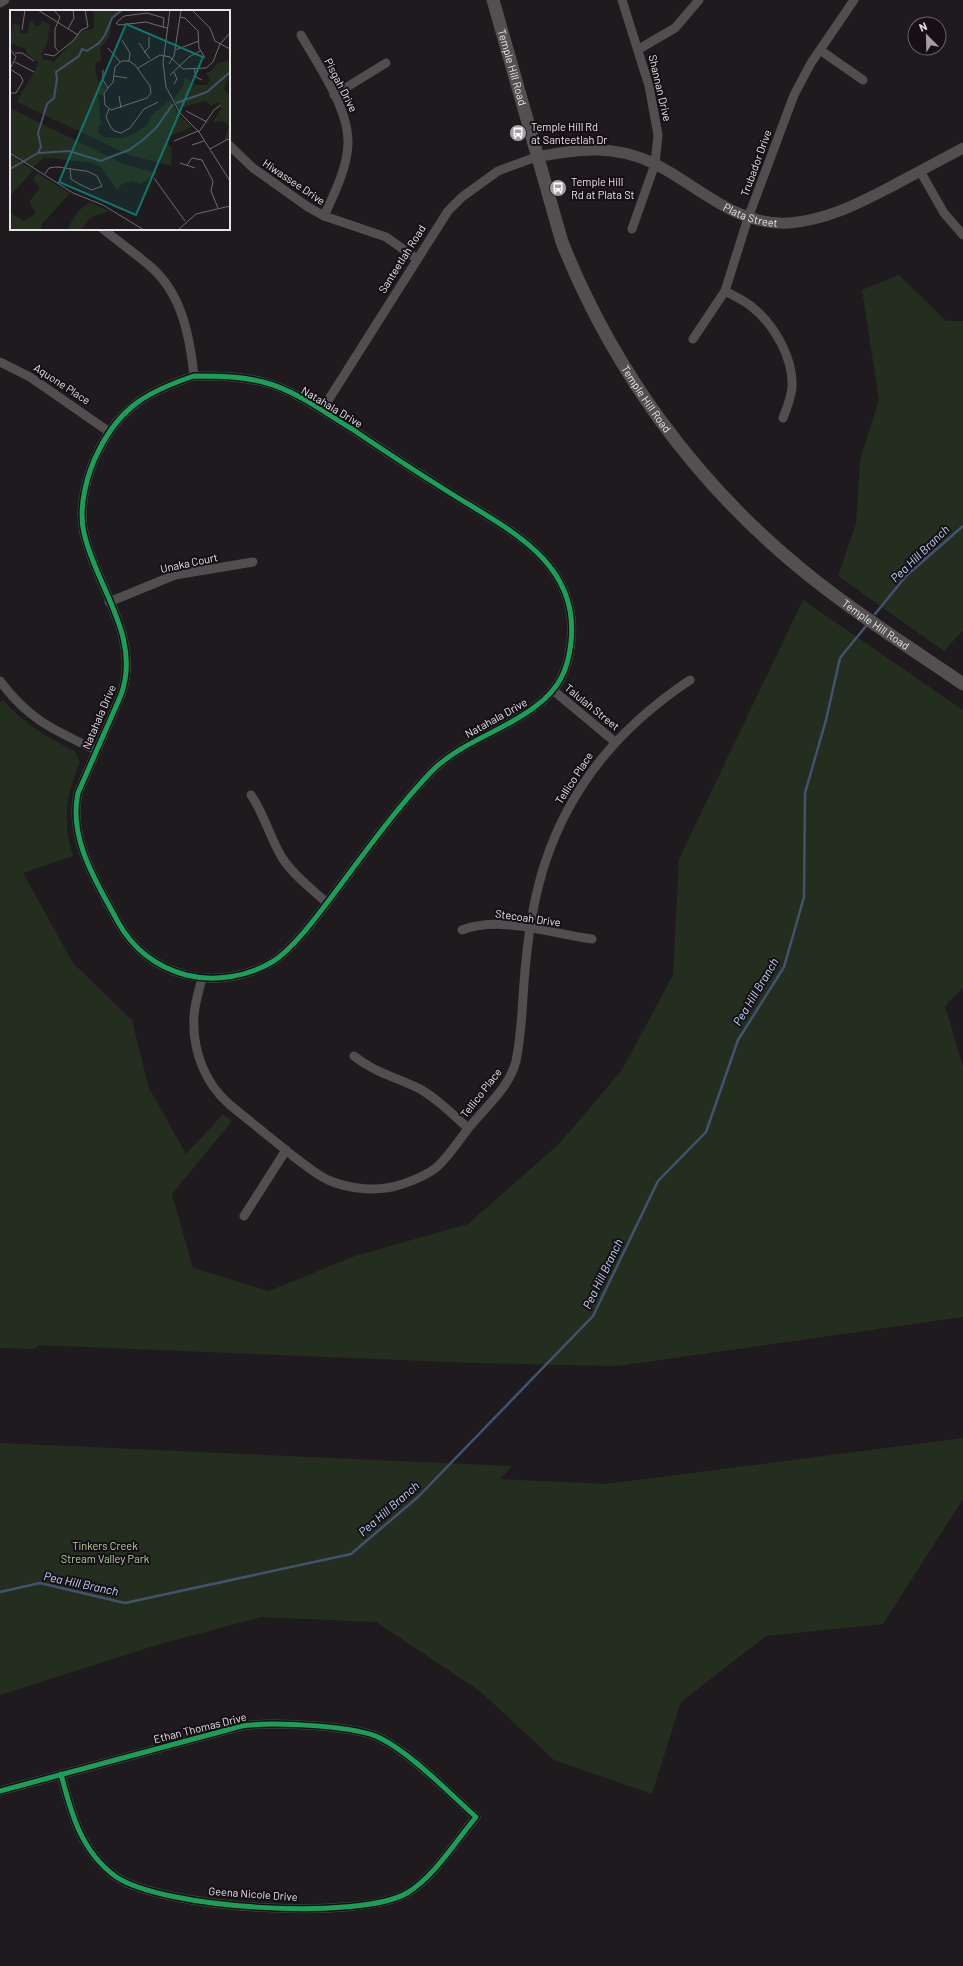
<svg xmlns="http://www.w3.org/2000/svg" width="963" height="1966" font-family="Barlow,sans-serif">
  <rect width="100%" height="100%" fill="#1e1a1e"/>
  <!-- green -->
  <g fill="#242e1e">
    <polygon points="899,275 946,321 963,321 963,630 944,651 838,576 856,523 860,460 879,400 862,290"/>
    <path d="M 803,600 L 963,710 L 963,988 L 945,1006 L 963,1067 L 963,1317 L 618,1366 L 475,1363 L 39,1345 L 34,1349 L 0,1348 L 0,702 L 3,700 C 23,723 47,738 75,751 L 80,763 C 66,794 62,823 73,856 L 23,873 L 73,963 L 132,1020 L 149,1088 L 186,1154 L 223,1114 L 232,1121 L 172,1194 L 193,1268 L 269,1291 L 355,1256 L 468,1224 L 559,1144 L 622,1070 L 673,975 L 679,859 Z"/>
    <polygon points="963,1438 963,1499 883,1624 766,1636 681,1702 652,1794 554,1760 481,1692 376,1622 261,1617 157,1645 0,1695 0,1443 512,1466 500,1479 606,1484"/>
  </g>
  <g fill="none" stroke-linecap="round" stroke-linejoin="round">
    <!-- stream -->
    <g stroke="#41536e" stroke-width="2.5">
      <polyline points="875,614 906,576 963,526"/>
      <polyline points="0,1592 40,1583 125,1603 351,1554 418,1497 593,1316 658,1181 706,1132 738,1040 784,967 804,897 805,793 826,720 840,658 866,626"/>
    </g>
    <!-- minor -->
    <g stroke="#504e4e" stroke-width="9">
      <polyline points="622,0 649,86 658,135 655,164 632,229"/>
      <polyline points="0,3 5,0"/>
      <path d="M 301,35 C 318,65 349,108 348,144 C 347,169 334,194 324,216"/>
      <polyline points="639,49 675,28 699,0"/>
      <polyline points="820,50 863,80"/>
      <polyline points="334,95 386,63"/>
      <polyline points="229,145 253,168 308,207 324,216 386,237 417,259"/>
      <polyline points="920,171 944,213 963,235"/>
      <path d="M 103,229 C 119,242 136,254 151,267 C 182,294 190,337 194,376"/>
      <path d="M 725,291 C 734,296 744,300 752,307 C 774,324 794,359 792,388 C 791,398 787,408 783,418"/>
      <polyline points="693,339 725,291 748,218 794,95 811,63 854,0"/>
      <polyline points="0,362 30,377 108,431"/>
      <path d="M 194,376 C 217,376 240,376 263,382 C 295,390 324,412 352,429 C 383,450 415,471 447,491 C 505,528 580,560 571,642 C 568,670 559,689 536,706 C 503,732 459,742 430,773 C 397,808 368,848 339,887 C 323,908 294,949 272,962 C 247,977 214,982 186,975 C 157,967 133,949 118,922 C 97,883 68,839 78,793 L 121,695 C 142,637 96,587 84,533 C 78,507 87,473 99,450 C 121,406 149,391 194,376 Z"/>
      <polyline points="322,410 448,211 462,197 498,171 536,157"/>
      <polyline points="109,602 175,575 253,562"/>
      <path d="M 0,681 C 29,720 54,730 96,750"/>
      <polyline points="554,691 614,741"/>
      <path d="M 251,795 C 265,815 270,839 283,859 C 294,876 312,889 327,903"/>
      <path d="M 462,930 C 503,915 550,934 592,939"/>
      <path d="M 202,978 C 199,990 195,1003 194,1015 C 192,1049 204,1083 230,1105 C 251,1122 272,1139 293,1156 C 304,1164 315,1174 328,1180 C 351,1190 379,1192 403,1184 C 415,1180 427,1175 437,1167 C 449,1156 457,1143 467,1130 C 484,1108 509,1089 516,1061 C 523,1028 522,994 526,961 C 529,929 535,894 545,863 C 571,784 621,726 690,680"/>
      <path d="M 354,1056 C 375,1073 396,1077 420,1089 C 438,1099 453,1115 468,1128"/>
      <polyline points="244,1216 286,1150"/>
      <path d="M 0,1791 L 227,1730 C 235,1728 243,1725 251,1725 C 277,1722 357,1726 380,1738 C 412,1754 448,1792 476,1817 C 456,1841 434,1877 407,1893 C 359,1921 161,1909 115,1876 C 81,1851 71,1813 61,1774"/>
    </g>
    <!-- tertiary -->
    <path stroke="#504e4e" stroke-width="11" id="s1" d="M 536,157 C 578,149 615,144 655,164 C 699,186 735,226 789,223 C 829,220 861,202 896,184 C 918,172 941,160 963,148"/>
    <!-- secondary -->
    <path stroke="#535050" stroke-width="13" id="s2" d="M 493,0 L 562,242 C 613,370 695,482 801,569 C 852,611 909,647 963,684"/>
    <!-- cycleway casing -->
    <g stroke="#160f16" stroke-width="8">
      <g id="cycleway">
        <path d="M 194,376 C 217,376 240,376 263,382 C 295,390 324,412 352,429 C 383,450 415,471 447,491 C 505,528 580,560 571,642 C 568,670 559,689 536,706 C 503,732 459,742 430,773 C 397,808 368,848 339,887 C 323,908 294,949 272,962 C 247,977 214,982 186,975 C 157,967 133,949 118,922 C 97,883 68,839 78,793 L 121,695 C 142,637 96,587 84,533 C 78,507 87,473 99,450 C 121,406 149,391 194,376 Z"/>
        <path d="M 0,1791 L 227,1730 C 235,1728 243,1725 251,1725 C 277,1722 357,1726 380,1738 C 412,1754 448,1792 476,1817 C 456,1841 434,1877 407,1893 C 359,1921 161,1909 115,1876 C 81,1851 71,1813 61,1774"/>
      </g>
    </g>
    <!-- cycleway -->
    <use href="#cycleway" stroke="#1a9f57" stroke-width="5"/>
  </g>
  <!-- icons -->
  <defs>
    <g id="bus-disc" transform="scale(0.9)"><circle r="9.5" fill="#a29da2" stroke="#160f16"/><path d="M-5-6H5V4H4V6H2V4H-2V6H-4V4H-5ZM-3.5-4V0h7V-4ZM-3.5 1.2v1.5H-2V1.2ZM2 1.2v1.5H3.5V1.2Z" fill="#fff"/></g>
  </defs>
  <g fill-rule="evenodd">
    <use href="#bus-disc" x="518" y="133"/>
    <use href="#bus-disc" x="558" y="188"/>
  </g>
  <g text-anchor="middle" stroke-width="4" stroke-linejoin="round" paint-order="stroke">
    <!-- street labels -->
    <g font-size="11" fill="#e9e4e9" stroke="#160f16">
      <text dy="4" stroke="none"><textPath href="#s2" startOffset="70">Temple Hill Road</textPath></text>
      <text transform="translate(341 85) rotate(63)" y="4">Pisgah Drive</text>
      <text transform="translate(660 88) rotate(77)" y="4">Shannan Drive</text>
      <text transform="translate(756 163) rotate(-70)" y="4">Trubador Drive</text>
      <text transform="translate(294 182) rotate(34)" y="4">Hiwassee Drive</text>
      <text dy="4" stroke="none"><textPath href="#s1" startOffset="231">Plata Street</textPath></text>
      <text transform="translate(402 259) rotate(-58)" y="4">Santeetlah Road</text>
      <text transform="translate(62 384) rotate(33)" y="4">Aquone Place</text>
      <text dy="4" stroke="none"><textPath href="#s2" startOffset="430">Temple Hill Road</textPath></text>
      <text transform="translate(332 407) rotate(31)" y="4">Natahala Drive</text>
      <text transform="translate(189 563) rotate(-12)" y="4">Unaka Court</text>
      <text dy="4" stroke="none"><textPath href="#s2" startOffset="754">Temple Hill Road</textPath></text>
      <text transform="translate(592 707) rotate(39)" y="4">Talulah Street</text>
      <text transform="translate(99 717) rotate(-67)" y="4">Natahala Drive</text>
      <text transform="translate(496 718) rotate(-29)" y="4">Natahala Drive</text>
      <text transform="translate(574 778) rotate(-57)" y="4">Tellico Place</text>
      <text transform="translate(528 918) rotate(8)" y="4">Stecoah Drive</text>
      <text transform="translate(481 1093) rotate(-52)" y="4">Tellico Place</text>
      <text transform="translate(200 1728) rotate(-14)" y="4">Ethan Thomas Drive</text>
      <text transform="translate(253 1894) rotate(4)" y="4">Geena Nicole Drive</text>
    </g>
    <!-- poi labels -->
    <g font-size="11" fill="#e9e4e9" stroke="#160f16" text-anchor="start">
      <text x="531" y="131">Temple Hill Rd<tspan x="531" dy="13">at Santeetlah Dr</tspan></text>
      <text x="571" y="186">Temple Hill<tspan x="571" dy="13">Rd at Plata St</tspan></text>
    </g>
    <!-- park labels -->
    <g font-size="11" fill="#b1d49c" stroke="#160f16">
      <text x="105" y="1550">Tinkers Creek<tspan x="105" dy="13">Stream Valley Park</tspan></text>
    </g>
    <!-- water labels -->
    <g font-size="12" font-style="italic" fill="#c1d7f7" stroke="#160f16">
      <text transform="translate(920 554) rotate(-44)" y="4">Pea Hill Branch</text>
      <text transform="translate(756 992) rotate(-59)" y="4">Pea Hill Branch</text>
      <text transform="translate(603 1274) rotate(-64)" y="4">Pea Hill Branch</text>
      <text transform="translate(389 1509) rotate(-41)" y="4">Pea Hill Branch</text>
      <text transform="translate(81 1584) rotate(12)" y="4">Pea Hill Branch</text>
    </g>
  </g>
  <!-- overview -->
  <g transform="translate(10 10)">
    <rect width="220" height="220" fill="#1e1a1e"/>
    <path d="M 81,0 L 113,0 L 101,11 L 100,26 L 90,38 L 91,51 L 86,53 L 85,59 L 88,71 L 92,70 L 96,77 L 93,85 L 88,85 L 91,113 L 96,112 L 89,116 L 88,122 L 94,127 L 112,128 L 122,125 L 137,115 L 141,106 L 160,90 L 170,106 L 182,117 L 157,127 L 157,133 L 162,138 L 161,156 L 119,145 L 7,92 L 29,53 L 16,43 L 16,39 L 0,33 L 3,13 L 10,15 L 10,23 L 17,23 L 20,11 L 23,11 L 24,15 L 29,16 L 32,11 L 40,15 L 37,34 L 31,44 L 33,49 L 44,52 L 72,20 L 84,19 L 84,4 ZM 220,50 L 220,64 L 214,79 L 220,86 L 220,127 L 214,131 L 219,116 L 213,111 L 203,112 L 211,99 L 210,92 L 201,95 L 195,91 L 169,98 L 163,89 L 173,76 L 175,67 L 186,75 L 197,75 L 200,70 L 196,63 L 201,61 L 208,53 ZM 0,98 L 114,154 L 148,163 L 131,174 L 122,171 L 112,174 L 107,180 L 91,157 L 82,153 L 39,148 L 41,156 L 38,148 L 34,148 L 23,157 L 0,143 ZM 0,144 L 23,161 L 0,186 ZM 27,163 L 60,183 L 32,214 L 32,220 L 0,220 L 2,204 L 14,211 L 26,203 L 19,192 L 30,178 L 23,169 ZM 80,192 L 99,201 L 80,208 L 71,220 L 57,220 L 67,202 Z" fill="#242e1e"/>
    <path fill="none" stroke="#41536e" stroke-width="2" d="M 166,93 L 197,82 L 220,62M 29,143 L 59,141 L 91,151 L 98,148 L 119,140 L 134,129 L 146,118 L 163,94M 0,159 L 28,143 L 31,137 L 28,123 L 37,94 L 44,88 L 47,69 L 46,62 L 69,46 L 72,39 L 77,41 L 89,33 L 95,25 L 102,8 L 112,0"/>
    <path fill="none" stroke="#6f6b6f" stroke-width="1" d="M 28,0 L 68,25M 44,0 L 50,7 L 45,19 L 45,37 L 48,41M 160,0 L 153,53 L 156,77 L 170,103 L 189,122 L 220,171M 182,0 L 200,18 L 205,31 L 220,39M 170,7 L 175,8 L 188,21 L 189,38 L 195,48M 153,17 L 154,8 L 137,3 L 114,6 L 106,13 L 109,15 L 136,12 L 153,17 L 157,18M 58,19 L 64,8 L 63,0M 12,20 L 15,0M 112,30 L 120,43 L 119,51M 129,33 L 140,49M 98,38 L 110,52M 0,39 L 6,47 L 0,59M 165,40 L 189,31M 5,43 L 12,43 L 24,51M 134,43 L 139,37 L 139,27M 34,44 L 44,46 L 64,30 L 71,20 L 78,17 L 75,0M 112,51 L 119,51 L 125,55 L 140,76 L 141,83 L 137,88 L 101,100 L 95,95 L 94,83 L 103,72 L 105,57 ZM 5,52 L 24,62M 159,54 L 164,46 L 171,0M 128,58 L 150,45 L 160,47 L 173,59 L 196,58 L 203,52 L 210,34 L 220,23M 0,59 L 11,66 L 13,71 L 6,83 L 0,83M 184,59 L 186,67 L 192,70M 93,60 L 93,70 L 98,78M 164,62 L 167,69 L 164,74M 160,65 L 179,47 L 190,41M 104,66 L 117,68M 109,86 L 111,98M 99,99 L 96,107 L 100,116 L 104,121 L 111,123 L 120,118 L 134,99 L 148,92M 176,101 L 197,112M 189,122 L 204,100 L 211,95M 164,131 L 188,121M 182,135 L 194,131M 200,139 L 218,129 L 220,131M 0,143 L 63,183 L 93,195 L 134,220M 170,153 L 185,158M 177,155 L 182,148 L 192,150 L 203,171 L 201,181 L 208,198M 35,164 L 39,158 L 45,157 L 48,157 L 75,161 L 77,161 L 87,166 L 92,176 L 82,180 L 69,174 L 61,169 L 60,158M 144,168 L 175,211M 168,220 L 186,204 L 220,196"/>
    <path fill="#0f766e" fill-opacity="0.15" stroke="#0f766e" stroke-width="2" d="M 116,14 L 193,47 L 126,205 L 49,172 Z"/>
    <rect width="220" height="220" fill="none" stroke="#e9e4e9" stroke-width="2"/>
  </g>
  <!-- north arrow -->
  <g transform="translate(927 36) rotate(337)"><circle r="19" fill="#160f16" stroke="#6a646a"/>
  <path d="M0-3L7 15L0 10L-7 15Z" fill="#a29da2"/>
  <text y="-6" font-size="11" font-weight="bold" text-anchor="middle" fill="#e9e4e9">N</text>
  </g>
</svg>
